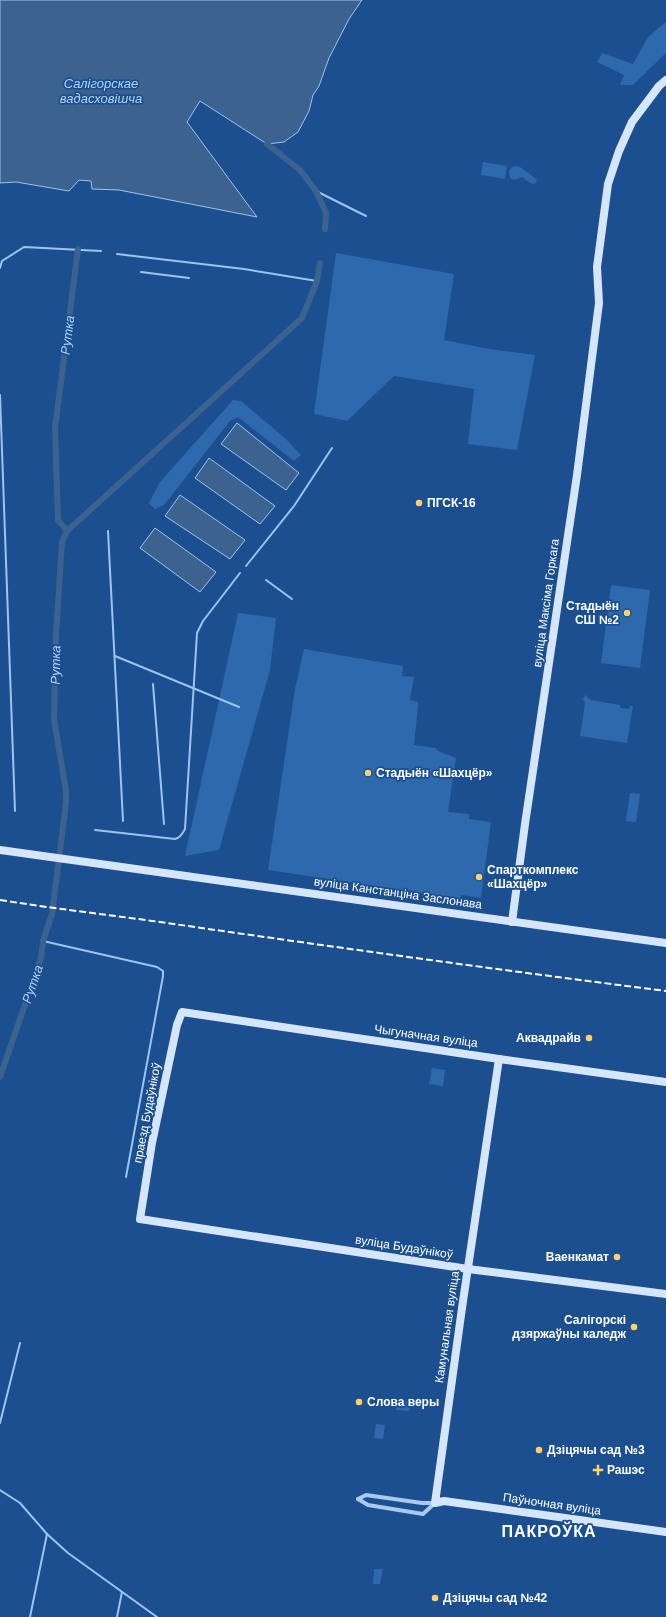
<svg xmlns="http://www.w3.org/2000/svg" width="666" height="1617" font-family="Arial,sans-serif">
  <rect width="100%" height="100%" fill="#1b4f8f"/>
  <!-- green -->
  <g fill="#2e69ad">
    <polygon points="666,22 666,53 633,85 620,85 624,75 597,62 602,53 633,64 648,37"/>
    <polygon points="483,162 507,166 505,179 481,175"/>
    <path d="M 517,166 C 524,168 530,175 537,179 L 535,184 L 530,183 L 522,177 L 514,180 L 510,178 L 509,171 L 512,167 Z"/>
    <polygon points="336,253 454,274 444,340 489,349 535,355 517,450 468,444 474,389 394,376 347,421 314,414"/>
    <polygon points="233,400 241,401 286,439 301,455 294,461 238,417 230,421 164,505 155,509 149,503 160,482"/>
    <polygon points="611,585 650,590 640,668 601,663"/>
    <polygon points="238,613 276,618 270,670 219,850 185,856"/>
    <polygon points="304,649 403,666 402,676 414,677 410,700 418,702 418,706 414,745 436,748 438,751 456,758 448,812 469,814 469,819 491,822 481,898 461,895 461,899 268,870 295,689"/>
    <polygon points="585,695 591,700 620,705 620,708 629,709 630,706 633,706 627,743 580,736 585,703 583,699"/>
    <polygon points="630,793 640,794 636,822 626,821"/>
    <polygon points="432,1068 445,1070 443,1086 429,1084"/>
    <polygon points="398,1400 411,1402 409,1411 396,1410"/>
    <polygon points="376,1424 385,1425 383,1439 374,1438"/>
    <polygon points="374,1569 383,1569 380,1584 373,1584"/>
  </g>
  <!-- water -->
  <g fill="#3c6290" stroke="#9cc4f0">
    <polygon points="0,0 362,0 349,19 329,58 319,86 313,95 309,111 298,132 284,142 267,144 200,101 187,122 257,217 119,190 92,189 91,181 79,180 69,191 16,182 0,183"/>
    <polygon points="237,423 299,473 286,490 221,444"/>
    <polygon points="209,458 275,506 260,524 195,478"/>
    <polygon points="180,495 245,540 230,559 165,516"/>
    <polygon points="155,528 216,572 200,592 140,548"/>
  </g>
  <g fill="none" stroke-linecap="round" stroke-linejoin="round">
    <!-- stream -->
    <g stroke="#9cc4f0" stroke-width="2">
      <polyline points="316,191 366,216"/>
      <polyline points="117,254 244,269 317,281"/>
      <polyline points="0,268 2,261 24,247 101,251"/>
      <polyline points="141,272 189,278"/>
      <polyline points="0,395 15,811"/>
      <polyline points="108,531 123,821"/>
      <polyline points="246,566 294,506 332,448"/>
      <polyline points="266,580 292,599"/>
      <polyline points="115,656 239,707"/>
      <polyline points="153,684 164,824"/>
      <path d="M 95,830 L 175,839 C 180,838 182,834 185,829 L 197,633 L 203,621 L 240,573"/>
      <polyline points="43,941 157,967 163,971 163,976 126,1177"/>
      <polyline points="0,1423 20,1343"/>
      <polyline points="0,1490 20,1503 47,1534 68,1553 157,1617"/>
      <polyline points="30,1617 47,1534"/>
      <polyline points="117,1617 122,1592"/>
    </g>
    <!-- canal -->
    <g stroke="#3c6290" stroke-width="6">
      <polyline points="267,144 300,170 316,191 326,213 325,229"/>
      <polyline points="67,531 302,318 317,281 320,263"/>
      <polyline points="0,1077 41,958 43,941 52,914 66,803 66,791 54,719 56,635 62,542 67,531 58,520 55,428 78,249"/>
    </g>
    <!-- street -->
    <g stroke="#a9c9ee" stroke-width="4">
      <polyline points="358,1499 368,1505 423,1514 435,1503"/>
      <polyline points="358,1499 366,1495 422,1503 435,1503"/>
    </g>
    <!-- secondary -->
    <g stroke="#d6e6fa" stroke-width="8">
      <polyline points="0,850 666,943"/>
      <polyline points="512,922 525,824 577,475 599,303 597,267 608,184 619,151 632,122 659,86 666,80"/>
      <polyline points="499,1059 462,1308 435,1503 444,1501 666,1532"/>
      <polyline points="666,1082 499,1059 182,1012 177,1025 152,1143 140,1219 468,1269 666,1294"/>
    </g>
    <!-- rail -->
    <path stroke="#fff" stroke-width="2" stroke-dasharray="7 3" stroke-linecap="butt" d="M 0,900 C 56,909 111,915 167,923 C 333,947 500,970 666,991"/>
  </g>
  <!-- markers -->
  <g fill="#ffd166" stroke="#1b4f8f" stroke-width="1.5">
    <circle cx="419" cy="503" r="4"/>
    <circle cx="627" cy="613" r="4"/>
    <circle cx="368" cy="773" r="4"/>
    <circle cx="479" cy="877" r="4"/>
    <circle cx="589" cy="1038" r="4"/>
    <circle cx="617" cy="1257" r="4"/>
    <circle cx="634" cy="1327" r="4"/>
    <circle cx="359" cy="1402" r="4"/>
    <circle cx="539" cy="1450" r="4"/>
    <path d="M596 1464h4v4h4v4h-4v4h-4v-4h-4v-4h4z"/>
    <circle cx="435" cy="1598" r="4"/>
  </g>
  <g text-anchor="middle" stroke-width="3.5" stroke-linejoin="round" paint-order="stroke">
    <!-- poi labels -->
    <g font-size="12" font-weight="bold" fill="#fff" stroke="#1b4f8f" text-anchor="start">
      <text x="427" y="507">ПГСК-16</text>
      <text x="619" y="610" text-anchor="end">Стадыён<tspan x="619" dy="14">СШ №2</tspan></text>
      <text x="376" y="777">Стадыён «Шахцёр»</text>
      <text x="487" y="874">Спарткомплекс<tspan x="487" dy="14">«Шахцёр»</tspan></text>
      <text x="581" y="1042" text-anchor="end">Аквадрайв</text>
      <text x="609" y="1261" text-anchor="end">Ваенкамат</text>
      <text x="626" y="1324" text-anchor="end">Салігорскі<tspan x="626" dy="14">дзяржаўны каледж</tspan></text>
      <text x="367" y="1406">Слова веры</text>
      <text x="547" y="1454">Дзіцячы сад №3</text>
      <text x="607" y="1474">Рашэс</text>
      <text x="443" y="1602">Дзіцячы сад №42</text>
    </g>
    <!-- street labels -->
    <g font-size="12" fill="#fff" stroke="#1b4f8f">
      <text transform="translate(546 603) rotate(-82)" y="4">вуліца Максіма Горкага</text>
      <text transform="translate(398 893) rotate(8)" y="4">вуліца Канстанціна Заслонава</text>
      <text transform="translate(426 1036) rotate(8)" y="4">Чыгуначная вуліца</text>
      <text transform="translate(147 1113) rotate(-79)" y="4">праезд Будаўнікоў</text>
      <text transform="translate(404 1247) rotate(9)" y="4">вуліца Будаўнікоў</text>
      <text transform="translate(447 1327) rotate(-82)" y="4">Камунальная вуліца</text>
      <text transform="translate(552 1504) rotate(8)" y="4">Паўночная вуліца</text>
    </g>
    <!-- water labels -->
    <g font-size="13" font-style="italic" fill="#b5d3f5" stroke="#1b4f8f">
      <text x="101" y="88">Салігорскае<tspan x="101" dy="15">вадасховішча</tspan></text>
      <text transform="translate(67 335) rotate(-83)" y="5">Рутка</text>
      <text transform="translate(55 665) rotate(-89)" y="5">Рутка</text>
      <text transform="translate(32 984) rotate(-71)" y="5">Рутка</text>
    </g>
    <!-- district labels -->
    <g font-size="16" font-weight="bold" letter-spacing="1" fill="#fff" stroke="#1b4f8f">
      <text x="549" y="1537">ПАКРОЎКА</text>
    </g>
  </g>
</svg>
